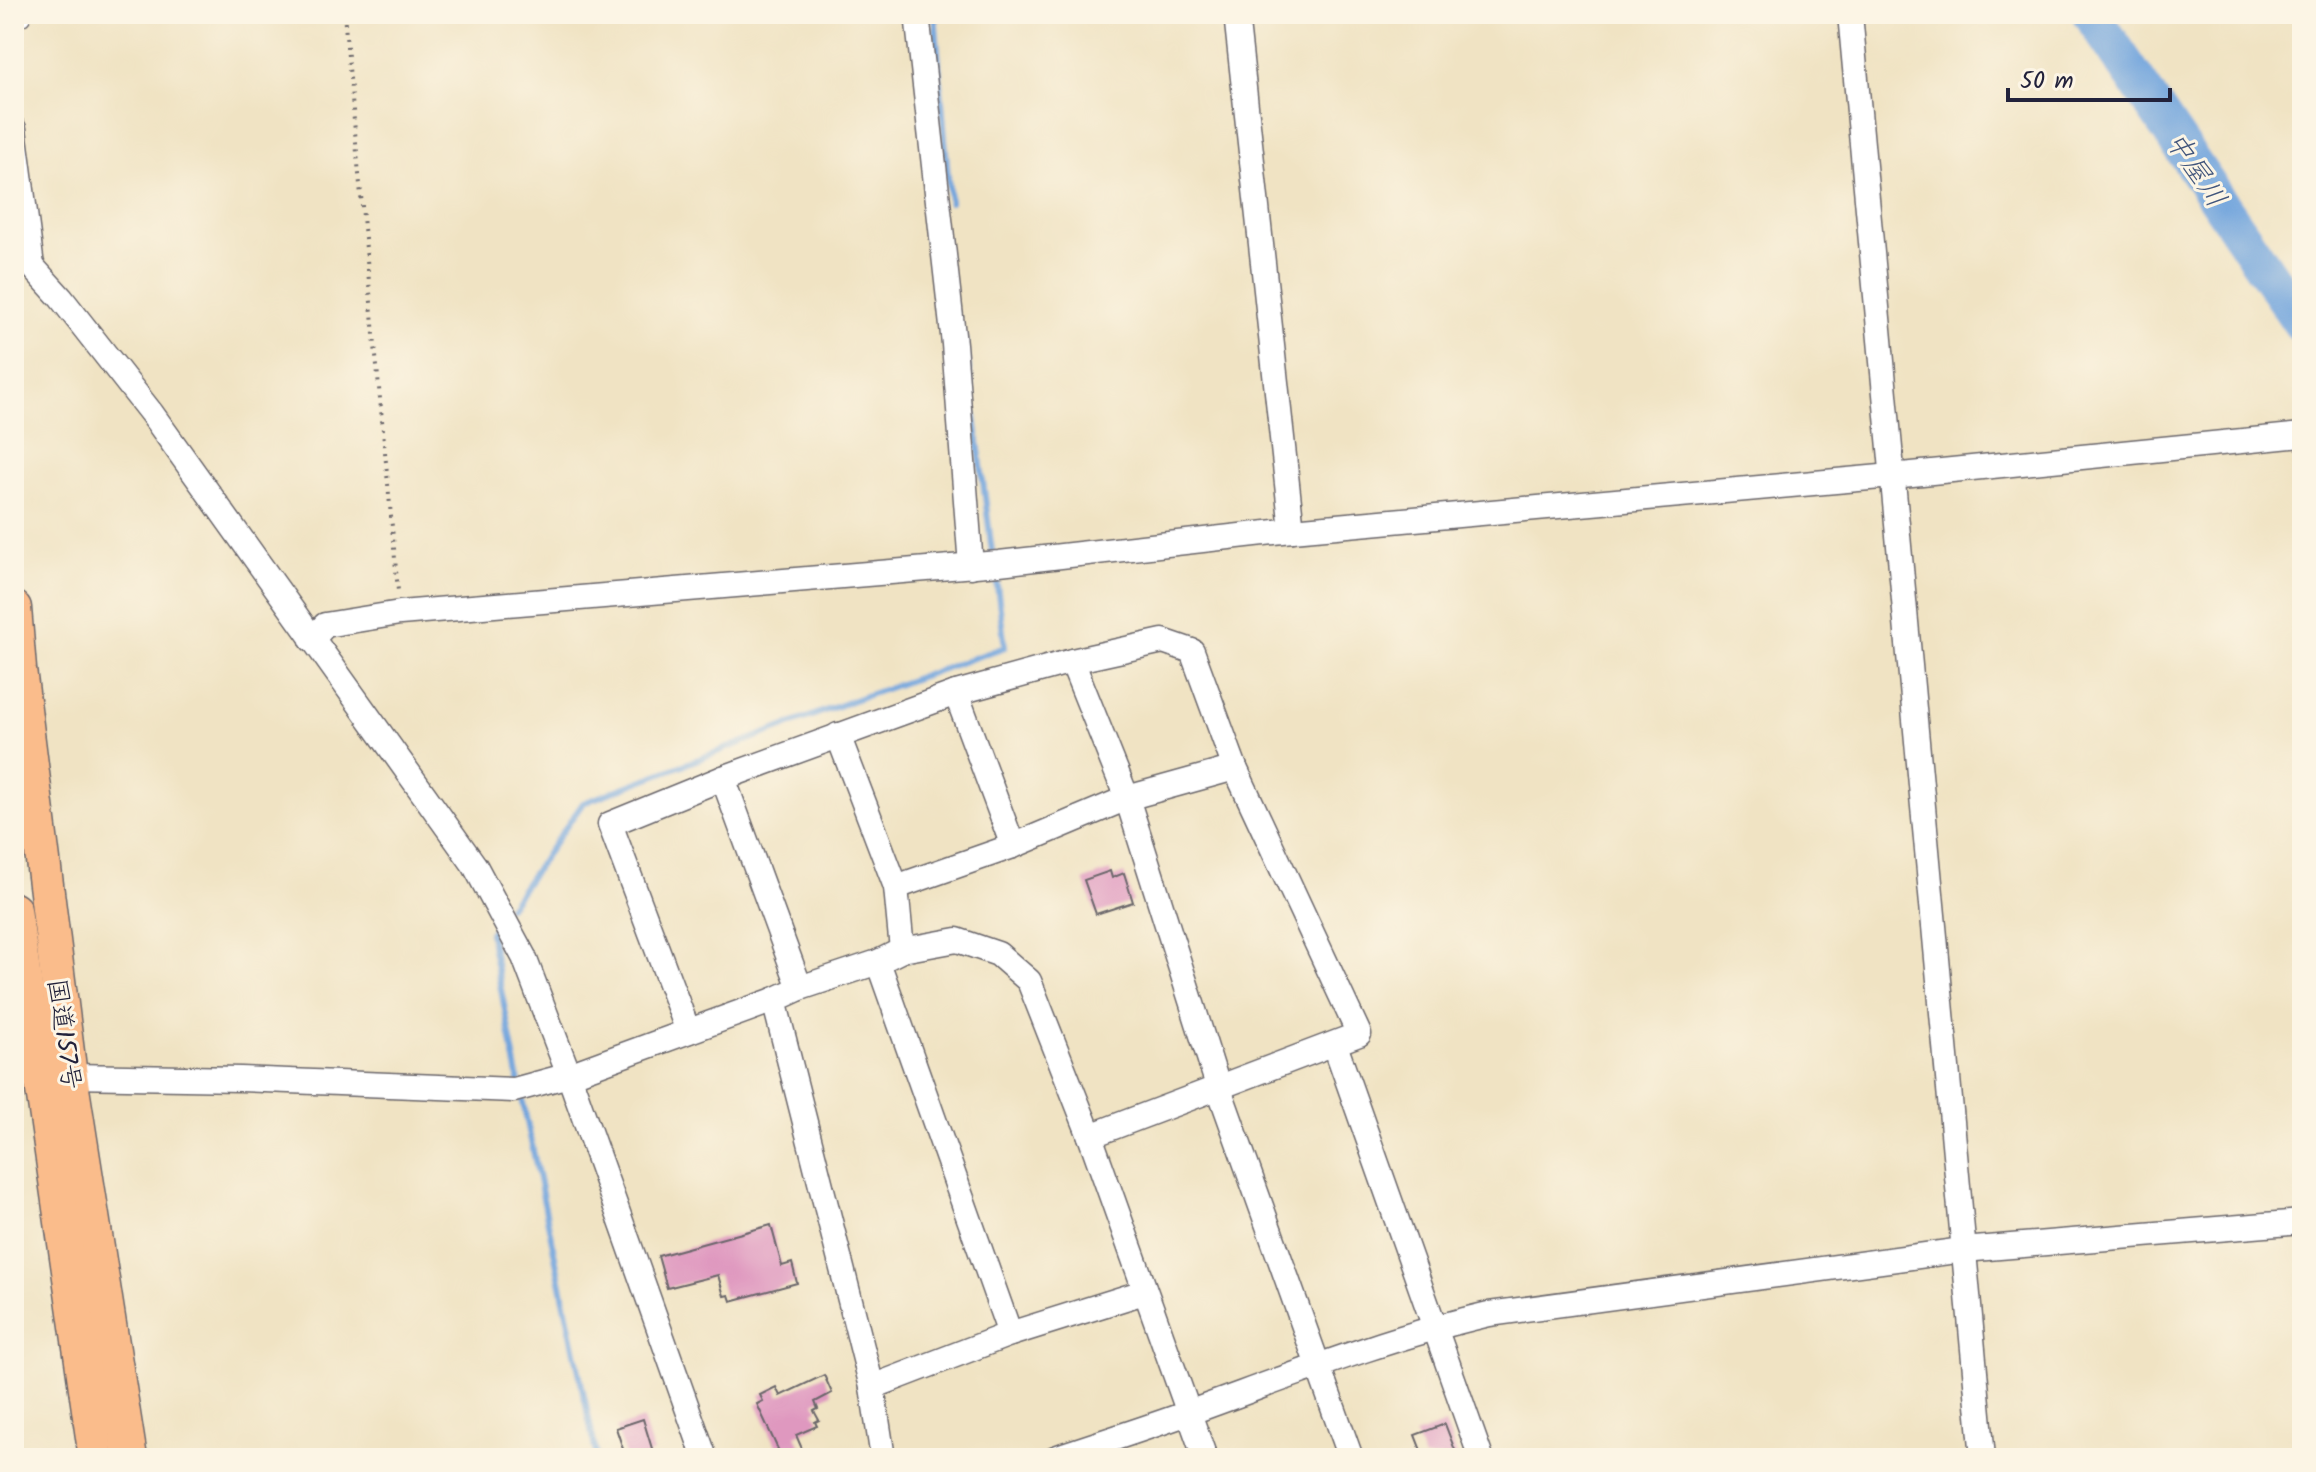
<svg xmlns="http://www.w3.org/2000/svg" width="2316" height="1472" font-family="Kalam,'Klee One',sans-serif">
  <rect width="100%" height="100%" fill="#fcf5e5"/>
  <filter id="ink" filterUnits="userSpaceOnUse"><feTurbulence type="fractalNoise" baseFrequency=".0125" numOctaves="2"/><feDisplacementMap in="SourceGraphic" scale="16" xChannelSelector="R" yChannelSelector="G"/><feConvolveMatrix kernelMatrix="1 2 1 2 8 2 1 2 1" color-interpolation-filters="sRGB"/></filter>
  <filter id="wash" filterUnits="userSpaceOnUse"><feTurbulence type="fractalNoise" baseFrequency=".006" numOctaves="4" result="noise"/><feDisplacementMap in="SourceGraphic" scale="32" xChannelSelector="R" yChannelSelector="G"/><feGaussianBlur stdDeviation="1.8" result="paint"/><feColorMatrix in="noise" values="0 0 0 0 0 0 0 0 0 0 0 0 0 0 0 0 0 1.4 0 .05"/><feComposite in="paint" operator="in"/></filter>
  <g filter="url(#wash)">
    <rect width="100%" height="100%" fill="#f0e3c3"/>
    <g fill="none" stroke-linecap="round" stroke-linejoin="round">
      <!-- stream -->
      <g stroke="#71a4dd" stroke-width="6">
        <polyline points="935,14 950,202"/>
        <polyline points="965,340 993,559"/>
        <polyline points="509,907 583,803 851,701 1005,647 995,570"/>
        <polyline points="495,926 490,933 519,1082"/>
        <polyline points="521,1093 597,1458"/>
      </g>
      <!-- river -->
      <polyline stroke="#71a4dd" stroke-width="38" points="2091,14 2302,324"/>
    </g>
    <g id="blocks">
      <!-- building -->
      <g fill="#df98bf">
        <polygon points="1110,871 1112,878 1124,873 1133,902 1096,914 1084,880"/>
        <polygon points="771,1225 782,1266 792,1263 797,1283 731,1301 729,1295 724,1296 718,1275 667,1288 658,1256"/>
        <polygon points="824,1375 832,1393 815,1402 818,1409 814,1411 819,1420 815,1422 817,1426 796,1435 806,1458 782,1458 757,1404 763,1401 760,1395 776,1387 780,1396"/>
        <polygon points="643,1419 653,1452 648,1454 650,1458 626,1458 616,1428"/>
        <polygon points="1445,1424 1458,1458 1424,1458 1415,1435"/>
      </g>
    </g>
  </g>
  <g filter="url(#ink)">
    <use href="#blocks" fill-opacity="0" stroke="#6a666b" stroke-width="2"/>
    <g fill="none" stroke-linecap="round" stroke-linejoin="round">
      <!-- minor casing -->
      <g stroke="#6a666b" stroke-width="27">
        <g id="minor">
          <polyline points="917,14 954,344 971,566"/>
          <polyline points="1236,14 1292,530"/>
          <polyline points="1850,14 1983,1458"/>
          <polyline points="14,17 19,14"/>
          <polyline points="14,129 32,266"/>
          <polyline points="14,258 32,266 61,298 152,414 475,866 524,957 569,1075 705,1458"/>
          <polyline points="312,640 325,625 400,613 999,563 1292,530 1892,476 2302,435"/>
          <polyline points="1072,661 1127,798 1218,1086 1351,1458"/>
          <polyline points="956,693 1013,846"/>
          <polyline points="838,735 896,887 902,950"/>
          <polyline points="723,778 800,988"/>
          <polyline points="896,887 1013,846 1127,798 1235,768"/>
          <polyline points="878,962 1010,1334"/>
          <polyline points="774,1000 872,1387 883,1458"/>
          <polyline points="688,1031 610,824 723,778 956,693 1072,661 1163,641 1192,651 1235,768 1359,1034 1090,1136"/>
          <polyline points="1335,1045 1481,1458"/>
          <polyline points="14,1075 241,1079 514,1090 569,1075 774,1000 800,988 878,962 902,950 957,940 998,954 1029,981 1090,1136 1205,1458"/>
          <polyline points="872,1387 1010,1334 1144,1292"/>
          <path d="M 1055,1458 C 1099,1443 1144,1429 1188,1413 C 1288,1377 1386,1338 1489,1314 L 1963,1250 L 2302,1222"/>
        </g>
      </g>
      <!-- highway casing -->
      <g stroke="#6a666b" stroke-width="37">
        <g id="highway">
          <polyline points="14,608 19,669 70,1076 130,1458"/>
          <polyline points="14,910 28,1008 41,1076 96,1458"/>
        </g>
      </g>
      <!-- path -->
      <polyline stroke="#6a666b" stroke-width="4" stroke-dasharray="2 6" stroke-linecap="butt" points="344,14 398,591"/>
      <!-- minor -->
      <use href="#minor" stroke="#fff" stroke-width="24"/>
      <!-- highway -->
      <use href="#highway" stroke="#fabc8b" stroke-width="34"/>
    </g>
  </g>
  <g text-anchor="middle" stroke-width="6" stroke-linejoin="round" paint-order="stroke">
    <!-- street labels -->
    <g font-size="26" fill="#22223b" stroke="#fcf5e5">
      <text transform="translate(65 1034) rotate(82)" y="9">国道157号</text>
    </g>
    <!-- water labels -->
    <g font-size="28" font-style="italic" fill="#42567c" stroke="#fcf5e5">
      <text transform="translate(2197 169) rotate(56)" y="10">中屋川</text>
    </g>
  </g>
  <!-- margin -->
  <rect width="2316" height="1472" fill="none" stroke="#fcf5e5" stroke-width="48"/>
  <!-- scale -->
  <path d="M2008 88v12h162v-12" fill="none" stroke="#22223b" stroke-width="4"/>
  <text x="2020" y="88" font-size="24" fill="#22223b" stroke="#fcf5e5" stroke-width="6" paint-order="stroke">50 m</text>
</svg>
